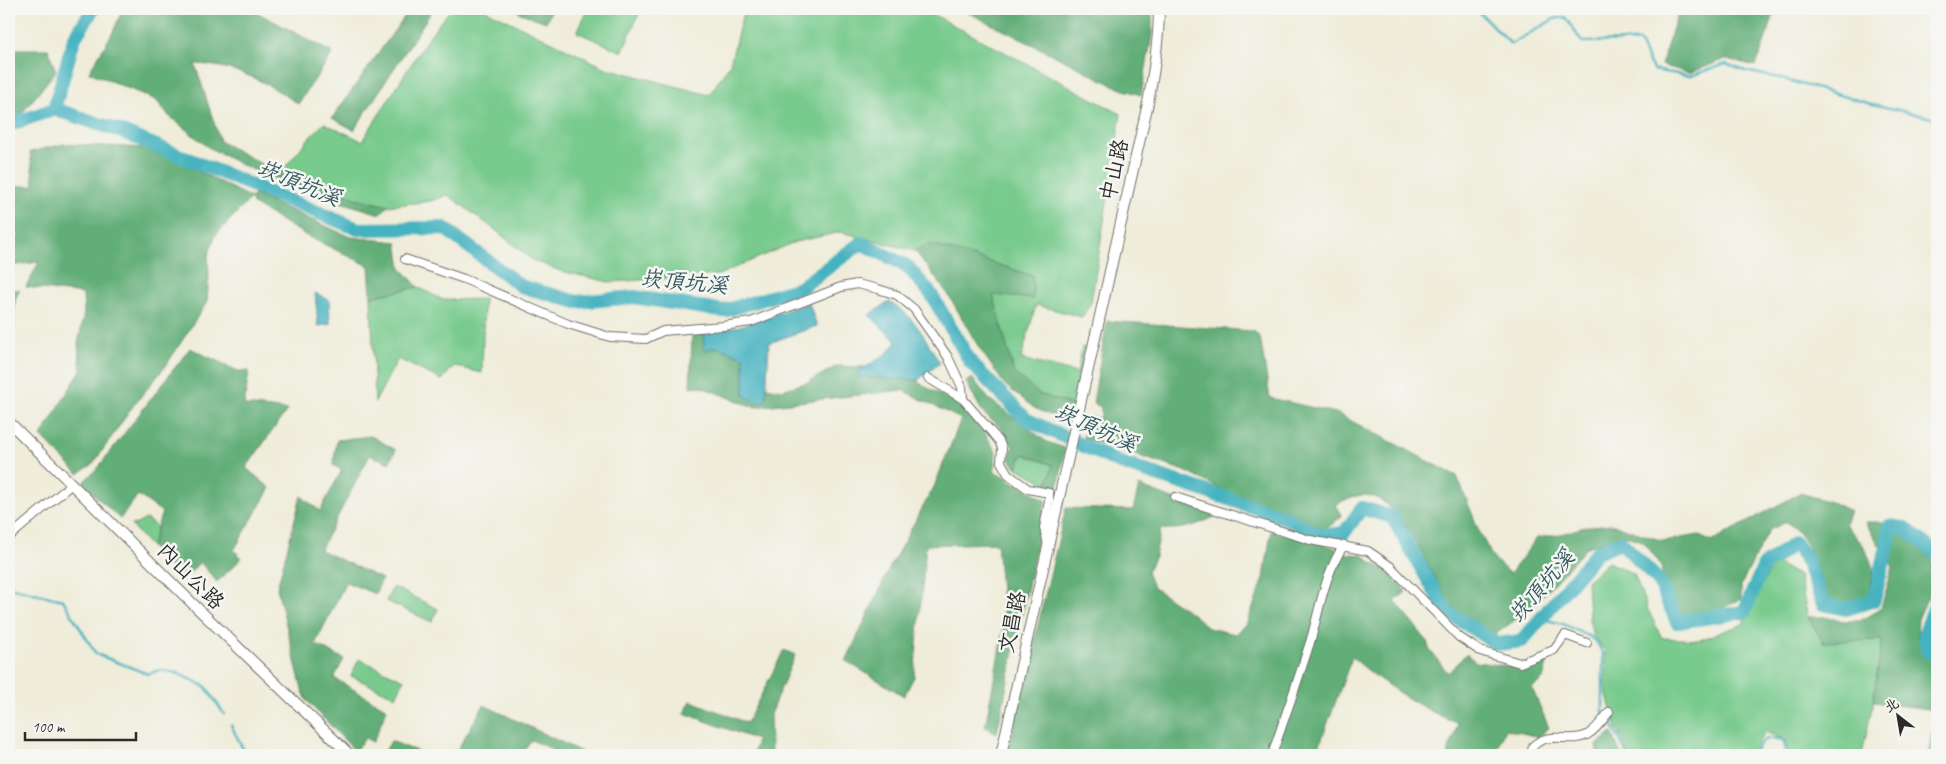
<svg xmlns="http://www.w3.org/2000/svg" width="1946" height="764" font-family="Caveat,'LXGW WenKai TC',sans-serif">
  <rect width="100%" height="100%" fill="#f6f6f2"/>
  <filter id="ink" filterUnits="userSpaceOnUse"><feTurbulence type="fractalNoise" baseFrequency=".02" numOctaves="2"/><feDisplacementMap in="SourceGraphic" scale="10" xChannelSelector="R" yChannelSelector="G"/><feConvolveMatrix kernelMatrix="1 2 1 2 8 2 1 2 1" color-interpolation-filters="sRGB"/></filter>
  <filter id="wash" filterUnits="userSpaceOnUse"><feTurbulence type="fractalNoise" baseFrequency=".0096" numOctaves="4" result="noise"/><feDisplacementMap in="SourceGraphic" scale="20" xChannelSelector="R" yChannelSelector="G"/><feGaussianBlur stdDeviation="1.12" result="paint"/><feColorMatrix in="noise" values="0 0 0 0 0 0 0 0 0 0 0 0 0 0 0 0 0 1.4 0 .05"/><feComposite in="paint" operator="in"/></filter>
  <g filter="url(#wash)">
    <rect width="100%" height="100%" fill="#efecd9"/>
    <!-- green -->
    <g fill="#78ca8d" stroke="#527a5c">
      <polygon points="451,9 484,9 606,68 709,95 730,64 744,9 923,9 1121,114 1091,303 1082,317 1036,305 1021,359 1077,373 1082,347 1089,348 1076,406 1039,394 1014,373 992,295 1033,276 972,256 929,244 915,251 841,232 795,242 718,275 609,282 560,271 532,260 494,229 448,195 431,201 388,206 355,198 308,177 282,171 310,137 324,123 362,141 430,35"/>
      <polygon points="588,9 641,9 622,52 577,32"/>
      <polygon points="418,287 443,300 484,299 482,373 454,366 442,380 398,359 375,402 371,297"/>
      <polygon points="1022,454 1053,465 1047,484 1017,468"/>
      <polygon points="146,519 157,527 151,547 131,525 137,524"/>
      <polygon points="1608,562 1634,574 1647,608 1662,638 1700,640 1743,624 1768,573 1777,563 1799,576 1808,617 1823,642 1882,640 1873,702 1862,755 1788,755 1785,740 1765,732 1751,755 1629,755 1617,728 1606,693 1605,651 1593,636 1589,620 1587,581"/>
      <polygon points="393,587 438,609 432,622 386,601"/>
      <polygon points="359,659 404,680 396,697 351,676"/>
    </g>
    <!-- forest -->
    <g fill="#62ae78" stroke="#466c52">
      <path d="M 123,9 L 251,9 L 333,53 L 298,104 C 267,82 234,65 195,64 L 220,141 L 263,165 L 282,171 L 308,177 L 355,198 L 388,206 L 380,214 L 308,192 L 242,165 L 208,147 L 169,116 L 156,100 L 89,72 L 113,32 Z"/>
      <polygon points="410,9 433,9 354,130 332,118"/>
      <polygon points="519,9 552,9 546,22 518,12"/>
      <polygon points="961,9 1152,9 1152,35 1141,95 1121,89"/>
      <polygon points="1679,9 1776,9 1756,66 1726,59 1689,73 1661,65"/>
      <polygon points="9,49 48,49 56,71 23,112 9,117"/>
      <polygon points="64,144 147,148 179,161 251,198 254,194 350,237 397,242 401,268 418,287 371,297 369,266 307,236 253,204 251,198 215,236 208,256 209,276 207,302 165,367 133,406 93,464 78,474 41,436 81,370 78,344 84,313 83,294 26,287 39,262 9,266 9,241 19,237 9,228 9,186 34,186 30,152"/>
      <polygon points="929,244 972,256 1033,276 1033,299 993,295 1014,373 1039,394 1076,406 1067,422 1034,408 1004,384 978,346 948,294 915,251"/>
      <polygon points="9,289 20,290 15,299 13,344 9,348"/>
      <path d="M 1107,321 L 1254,331 L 1260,337 L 1270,398 L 1336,413 L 1457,476 L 1479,531 L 1493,558 L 1510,574 L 1537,538 L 1561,534 L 1584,527 L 1611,524 L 1663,541 L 1699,535 L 1711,542 L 1800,493 L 1834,503 L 1850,511 L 1845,524 L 1863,545 L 1874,568 L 1869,595 L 1846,605 L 1827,598 C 1817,574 1810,536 1786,522 L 1769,530 L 1741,585 L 1741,599 L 1711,613 L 1679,617 L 1663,580 L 1661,565 L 1644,542 L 1624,535 L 1587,547 L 1529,610 L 1493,636 C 1481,627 1465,619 1455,609 C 1430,583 1402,485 1357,496 C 1349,497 1342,502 1335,505 L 1342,516 L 1325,530 L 1247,502 L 1185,471 L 1083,438 L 1089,417 L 1101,418 L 1101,407 L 1093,403 Z"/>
      <polygon points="704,332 704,350 717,347 744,357 744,395 766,400 767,387 782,390 808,382 837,366 865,367 858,372 859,377 918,380 919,383 956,403 983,430 996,452 994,471 1046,500 997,733 985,727 1004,626 997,543 926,545 914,677 904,696 846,661 891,565 934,487 961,419 902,390 754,407 699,386 690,387 692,336"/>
      <polygon points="190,348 238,371 249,371 244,406 254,406 287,410 246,468 270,488 234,550 242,558 217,582 200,562 182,581 151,547 162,512 138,495 120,519 82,483 97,469"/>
      <polygon points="972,378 989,399 1047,442 1065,448 1058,488 1047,484 1053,465 1023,454 1017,468 1009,459 1013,446 1000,427 983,413 966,382"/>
      <polygon points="371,436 396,450 389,463 370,455 320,550 382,579 375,594 346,582 315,644 344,659 334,678 387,709 373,742 365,738 355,751 307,701 302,689 277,588 301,496 320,511 342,470 333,465 337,440"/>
      <path d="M 1139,486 L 1216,516 C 1196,526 1184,530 1161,529 L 1155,556 L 1147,572 L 1153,587 L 1195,616 L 1208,628 L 1235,634 L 1246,625 L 1264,579 L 1271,531 L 1329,546 L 1349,554 L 1363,555 L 1372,563 L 1387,570 L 1406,592 L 1395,601 L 1427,641 L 1429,649 L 1448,673 L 1466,654 L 1476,662 L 1522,668 L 1546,657 L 1548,660 L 1543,679 L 1532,688 L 1549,728 L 1539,737 L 1505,729 L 1495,755 L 1447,755 L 1458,724 C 1420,708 1384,685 1352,657 L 1316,755 L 1007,755 L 1066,508 L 1133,510 Z"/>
      <polygon points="1865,522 1889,522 1931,558 1936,578 1918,619 1917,636 1927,658 1937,660 1937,755 1928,755 1936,710 1873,702 1882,640 1823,642 1808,617 1824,617 1843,621 1860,621 1881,608 1893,567"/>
      <polygon points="784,650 795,655 770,714 771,750 769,755 753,755 757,740 684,713 691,701 747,723"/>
      <polygon points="484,705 588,755 548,755 552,749 531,740 521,755 454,755"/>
      <polygon points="1612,733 1621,755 1598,755 1596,746"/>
      <polygon points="391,741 426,755 387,755 384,753"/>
    </g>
    <!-- water -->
    <g fill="#44b2c0" stroke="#386e76">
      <polygon points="315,293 329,300 330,324 318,326"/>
      <path d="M 889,302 C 914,314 926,340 940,363 L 918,380 L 858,377 L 858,372 L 886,354 L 897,342 L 869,315 Z"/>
      <polygon points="809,303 817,326 769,343 766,400 755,402 744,395 744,357 717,347 704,350 704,332 740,326"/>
    </g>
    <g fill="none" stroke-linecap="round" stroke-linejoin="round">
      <!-- stream -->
      <g stroke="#44b2c0" stroke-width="2.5">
        <polyline points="1476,9 1511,44 1554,19 1565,17 1582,42 1639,41 1653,70 1690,76 1726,64 1745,71 1779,78 1868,103 1937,119"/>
        <polyline points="9,587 63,600 96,654 148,674 160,670 177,673 206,687 224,714"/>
        <polyline points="1542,619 1563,624 1589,636 1597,643 1603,654 1603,712 1612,724 1627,755"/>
        <polyline points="231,725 246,755"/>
        <path d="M 1753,755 C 1762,740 1765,735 1783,740 L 1787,755"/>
      </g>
      <!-- river -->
      <g stroke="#44b2c0" stroke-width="14">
        <polyline points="54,109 120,131 358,229 444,228 521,286 577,302 634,297 724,311 800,288 861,243 907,266 931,294 971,363 1026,419 1118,462 1289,519 1320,536 1344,533 1362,508 1392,517 1446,611 1497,644 1522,641 1597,552 1621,542 1658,580 1677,622 1744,612 1764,565 1795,543 1805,557 1823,604 1846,609 1874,600 1888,544 1889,526 1905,528 1937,554"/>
        <polyline points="54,109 74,39 93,9"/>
        <polyline points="9,125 54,109"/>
        <polyline points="1937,600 1924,636 1928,651 1937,655"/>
      </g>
    </g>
  </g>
  <g filter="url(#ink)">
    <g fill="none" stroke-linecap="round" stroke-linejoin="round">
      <!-- minor casing -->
      <g stroke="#706f68" stroke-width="10">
        <g id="minor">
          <polyline points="405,259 464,279 568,324 610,337 646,339 663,331 723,326 751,322 841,287 857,284 878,289 897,295 914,309 948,357 962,387 963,399"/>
          <polyline points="928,378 963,399 999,441 1002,448 1001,462 1008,474 1028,489 1049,493 1049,501 1044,528 1048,544"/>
          <polyline points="1175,497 1310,540 1368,551 1390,566 1459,637 1480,651 1520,663 1554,650 1565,635 1587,643"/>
          <polyline points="9,537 72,484"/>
          <path d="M 1272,755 C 1285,716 1299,678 1311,639 C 1320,607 1325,573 1344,545"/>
          <path d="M 1531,755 L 1533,746 C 1550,730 1569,744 1587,735 C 1596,730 1603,720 1609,712"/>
        </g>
      </g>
      <!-- major casing -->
      <g stroke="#706f68" stroke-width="12">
        <g id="major">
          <polyline points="9,422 193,604 350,755"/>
          <path d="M 1001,755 L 1148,103 C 1154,71 1159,41 1159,9"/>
        </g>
      </g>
      <!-- minor -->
      <use href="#minor" stroke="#fff" stroke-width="8"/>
      <!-- major -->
      <use href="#major" stroke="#fff" stroke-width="10"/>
    </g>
  </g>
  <g text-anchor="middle" stroke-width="5" stroke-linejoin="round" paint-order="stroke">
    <!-- street labels -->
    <g font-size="21" fill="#2b2b2b" stroke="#f6f6f2">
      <text transform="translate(1114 170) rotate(-77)" y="7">中山路</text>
      <text transform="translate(191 576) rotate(45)" y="7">內山公路</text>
      <text transform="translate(1012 622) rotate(-78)" y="7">文昌路</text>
    </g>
    <!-- water labels -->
    <g font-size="22" font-style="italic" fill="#345a5f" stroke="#f6f6f2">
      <text transform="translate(299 182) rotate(22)" y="8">崁頂坑溪</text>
      <text transform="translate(684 281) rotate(5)" y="8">崁頂坑溪</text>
      <text transform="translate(1096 427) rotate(24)" y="8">崁頂坑溪</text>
      <text transform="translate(1541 586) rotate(-50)" y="8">崁頂坑溪</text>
    </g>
  </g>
  <!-- margin -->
  <rect width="1946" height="764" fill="none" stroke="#f6f6f2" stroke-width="30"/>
  <!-- north arrow -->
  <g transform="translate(1898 716) rotate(329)" stroke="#f6f6f2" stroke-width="4" paint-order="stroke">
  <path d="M0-4L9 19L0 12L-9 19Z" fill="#2b2b2b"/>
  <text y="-8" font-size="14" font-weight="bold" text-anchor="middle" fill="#2b2b2b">北</text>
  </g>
  <!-- scale -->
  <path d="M25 732v8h111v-8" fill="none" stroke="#2b2b2b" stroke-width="2.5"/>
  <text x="32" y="732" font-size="15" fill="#2b2b2b" stroke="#f6f6f2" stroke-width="4" paint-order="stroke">100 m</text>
</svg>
